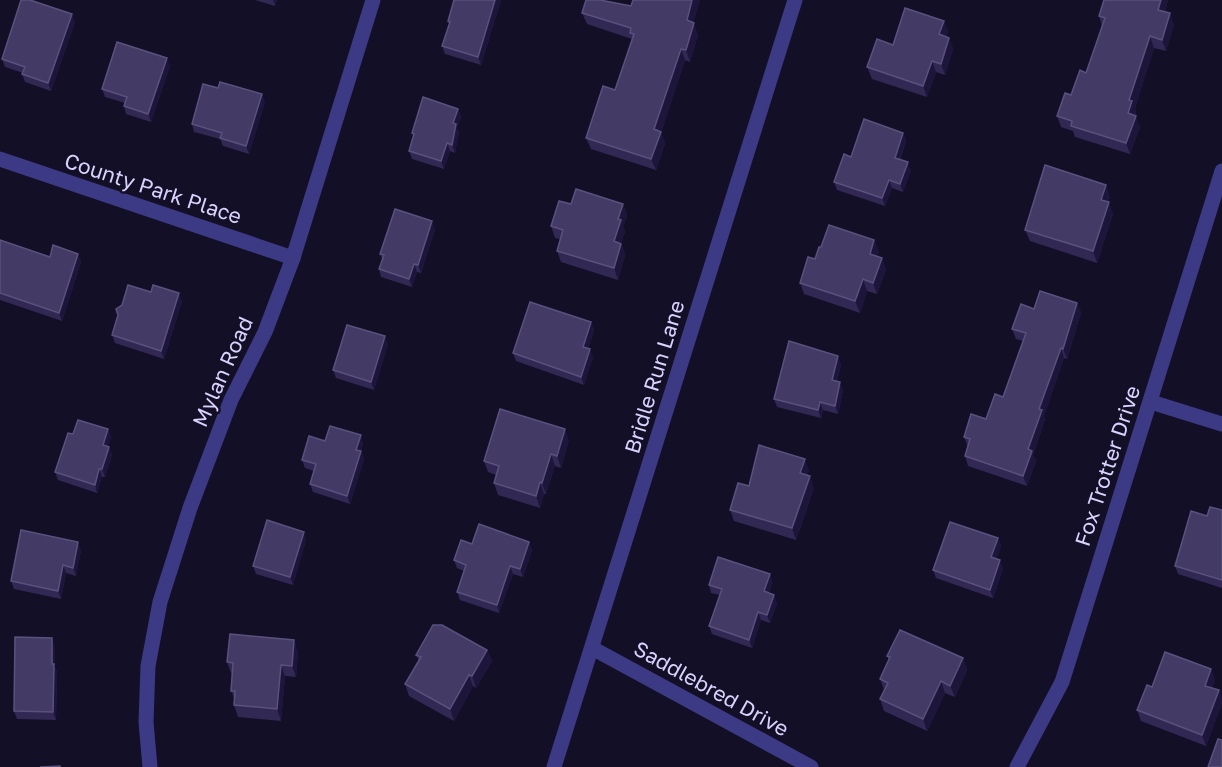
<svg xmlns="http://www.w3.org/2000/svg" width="1222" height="767" font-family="'Golos Text',sans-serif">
  <rect width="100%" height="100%" fill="#130f26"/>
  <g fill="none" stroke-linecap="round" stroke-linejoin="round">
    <!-- minor -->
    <g stroke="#3d3a85" stroke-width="15">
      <polyline points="0,159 293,258"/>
      <polyline points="1151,402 1222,424"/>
      <polyline points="592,648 811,767"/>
      <polyline points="150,767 146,722 148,666 160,602 190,508 231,400 265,332 293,258 373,0"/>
      <polyline points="554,767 795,0"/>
      <polyline points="1017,767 1062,682 1222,171"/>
    </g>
  </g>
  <!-- wall -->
  <g fill="#312854">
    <polygon points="255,0 277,0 275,6"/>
    <polygon points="454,0 501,0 481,65 445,54 442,46 449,24 448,21"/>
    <polygon points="633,0 700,0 693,23 698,35 690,62 685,60 661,133 665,143 656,170 591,149 586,138 615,90 632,39 587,24 582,13 631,6"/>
    <polygon points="1104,0 1168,0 1165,12 1174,25 1166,51 1154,48 1135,108 1136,113 1135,116 1140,127 1130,154 1075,137 1073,131 1061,127 1057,116 1086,73 1102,26 1099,16"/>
    <polygon points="944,21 948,32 946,37 949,38 953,49 945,75 936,72 927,97 872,79 867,67 893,45"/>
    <polygon points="75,22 51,91 25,82 22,74 23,73 5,67 2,59"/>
    <polygon points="170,66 151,122 126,114 124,106 125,103 105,97 102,89"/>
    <polygon points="265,102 249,154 223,146 220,139 194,132 192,124"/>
    <polygon points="458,109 461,117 457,128 459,132 455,153 450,151 444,169 412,159 409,151 414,137 412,133"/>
    <polygon points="903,133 906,141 900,160 911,170 903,192 892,188 885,206 837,190 834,182 851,157"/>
    <polygon points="1110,196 1108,202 1113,214 1097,263 1030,241 1025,230"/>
    <polygon points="571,204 623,204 627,215 623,227 625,231 621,243 625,255 618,280 561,262 557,251 560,239 555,238 551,226"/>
    <polygon points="435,229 421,273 417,272 412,287 381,277 379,269 382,259 380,254"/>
    <polygon points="0,240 50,257 78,254 81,262 62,321 0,300"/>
    <polygon points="874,240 879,252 877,257 882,258 886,270 877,294 867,291 860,313 804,294 800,283 821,247"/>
    <polygon points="151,292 182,301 164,359 115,343 112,335 118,315 116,309"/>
    <polygon points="1077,303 1081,313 1067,359 1064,358 1044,416 1045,419 1033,455 1036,461 1027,486 968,466 965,456 968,447 964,437 986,419 1003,397 1023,341 1016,339 1012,329 1034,309"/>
    <polygon points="591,322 594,330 588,349 593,357 584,385 516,361 513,353"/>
    <polygon points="388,344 374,390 336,378 333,370"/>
    <polygon points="841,364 837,381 843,390 838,414 823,410 821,418 777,407 774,399"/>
    <polygon points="108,429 111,437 108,446 112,455 105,477 102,477 97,493 58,480 55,472 73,434"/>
    <polygon points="569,440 561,468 555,466 546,494 544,494 540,508 498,495 494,483 496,475 488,472 484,461"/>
    <polygon points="325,441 363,443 361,451 364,459 350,504 313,492 310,484 314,471 305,468 302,460"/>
    <polygon points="809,470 807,475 814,488 796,540 734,521 730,510 749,486"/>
    <polygon points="1222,510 1222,588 1178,574 1175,566 1207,516"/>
    <polygon points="998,538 1001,546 996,559 1003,568 993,598 936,578 933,570"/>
    <polygon points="306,540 293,585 256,574 253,566"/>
    <polygon points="529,542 532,550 523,577 513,574 499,613 460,600 457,592 464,571 457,568 454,560 472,544"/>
    <polygon points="81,550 76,576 66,573 61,599 14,589 11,581"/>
    <polygon points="770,574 772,582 769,593 777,603 770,623 761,620 752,648 712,634 709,626 720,595 711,593 709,585"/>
    <polygon points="55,646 55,667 57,672 56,720 17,719 14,711"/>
    <polygon points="487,650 492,661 476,688 473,686 454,721 409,696 405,684 419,661 416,655"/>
    <polygon points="298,651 296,677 285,676 281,721 238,717 234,705 234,698 231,691 233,673 231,673 227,662"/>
    <polygon points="887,656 963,658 967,670 955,697 945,693 927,731 884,711 880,699 884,690 880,679 889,660"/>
    <polygon points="1211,669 1215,680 1212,688 1219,690 1222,699 1222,703 1206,746 1141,721 1137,710 1152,687"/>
  </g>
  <!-- shaded-wall -->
  <g fill="#1d163a">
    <polygon points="273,0 277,0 275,6"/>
    <polygon points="495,0 501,0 481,65 478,57"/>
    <polygon points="692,0 700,0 691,32 687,20"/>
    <polygon points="1161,0 1168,0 1162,21 1158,10"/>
    <polygon points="1170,13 1174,25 1166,51 1162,40"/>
    <polygon points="72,14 75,22 51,91 48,83"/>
    <polygon points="944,21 948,32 943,46 939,34"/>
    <polygon points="694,23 698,35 690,62 686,50"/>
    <polygon points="1150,36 1154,48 1135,108 1136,113 1132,124 1128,113 1129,100"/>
    <polygon points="949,38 953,49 945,75 941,64"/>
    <polygon points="681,49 685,60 661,133 665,143 656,170 651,159 654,129"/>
    <polygon points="167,58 170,66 151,122 148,114"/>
    <polygon points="932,61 936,72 927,97 923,86"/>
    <polygon points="262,94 265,102 249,154 246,146"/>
    <polygon points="458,109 461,117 457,128 459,132 455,153 452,145 453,123"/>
    <polygon points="1136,116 1140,127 1130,154 1126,143"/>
    <polygon points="903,133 906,141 897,166 895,158"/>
    <polygon points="447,143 450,151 444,169 441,161"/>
    <polygon points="908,162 911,170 903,192 900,184"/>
    <polygon points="889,180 892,188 885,206 882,198"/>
    <polygon points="1106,185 1110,196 1105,211 1101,200"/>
    <polygon points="1109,202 1113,214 1097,263 1093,251"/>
    <polygon points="623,204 627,215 623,227 625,231 618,252 614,241 618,219"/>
    <polygon points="432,221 435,229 421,273 418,265"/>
    <polygon points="874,240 879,252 874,266 870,254"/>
    <polygon points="621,244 625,255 618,280 614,268"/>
    <polygon points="78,254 81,262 62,321 59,313"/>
    <polygon points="882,258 886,270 877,294 873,283"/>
    <polygon points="414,264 417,272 412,287 409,279"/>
    <polygon points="863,279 867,291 860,313 855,301"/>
    <polygon points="179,293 182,301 164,359 161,351"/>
    <polygon points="1077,303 1081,313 1067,359 1063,349"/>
    <polygon points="591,322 594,330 586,355 583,347"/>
    <polygon points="385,336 388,344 374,390 371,382"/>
    <polygon points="1061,348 1064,358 1044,416 1045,419 1033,455 1036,461 1027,486 1023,476 1028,449 1039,409"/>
    <polygon points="590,349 593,357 584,385 581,377"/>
    <polygon points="838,356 841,364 835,388 832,380"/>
    <polygon points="840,382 843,390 838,414 835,406"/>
    <polygon points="820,402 823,410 821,418 818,410"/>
    <polygon points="108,429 111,437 106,453 103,445"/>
    <polygon points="565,429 569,440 561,468 557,456"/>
    <polygon points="361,435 363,443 359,458 356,450"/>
    <polygon points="109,447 112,455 105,477 102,469"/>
    <polygon points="361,451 364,459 350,504 347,496"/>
    <polygon points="551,454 555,466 546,494 542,483"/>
    <polygon points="805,459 809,470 804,485 800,473"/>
    <polygon points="99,469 102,477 97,493 95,485"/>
    <polygon points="810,476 814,488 796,540 792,528"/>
    <polygon points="540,482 544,494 540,508 536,496"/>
    <polygon points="304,532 306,540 293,585 290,577"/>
    <polygon points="998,538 1001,546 994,565 991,557"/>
    <polygon points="78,542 81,550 76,576 73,568"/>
    <polygon points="529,542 532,550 523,577 520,569"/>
    <polygon points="1000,560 1003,568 993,598 990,590"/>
    <polygon points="63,565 66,573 61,599 58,591"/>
    <polygon points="510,566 513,574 499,613 497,605"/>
    <polygon points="770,574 772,582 767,599 764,591"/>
    <polygon points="774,595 777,603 770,623 767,615"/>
    <polygon points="758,612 761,620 752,648 749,640"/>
    <polygon points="52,638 55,646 55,667 57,672 56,720 53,712"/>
    <polygon points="294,640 298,651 296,677 292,666"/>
    <polygon points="487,650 492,661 476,688 472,676"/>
    <polygon points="963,658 967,670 955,697 950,686"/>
    <polygon points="281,665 285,676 281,721 277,709"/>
    <polygon points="1211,669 1215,680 1209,697 1205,686"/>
    <polygon points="469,675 473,686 454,721 450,709"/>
    <polygon points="941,681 945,693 927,731 923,719"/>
    <polygon points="1219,690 1222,699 1222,703 1206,746 1202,735"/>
  </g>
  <!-- building -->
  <g fill="#433a66" stroke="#5a527e" stroke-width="1.5">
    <polygon points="21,0 30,0 72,14 48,83 22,74 25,67 2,59"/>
    <polygon points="454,0 495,0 478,57 442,46 450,22 448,21"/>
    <polygon points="586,0 600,0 631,6 633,0 692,0 687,20 694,23 686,50 681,49 654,129 661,132 651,159 586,138 603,86 615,90 634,34 630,33 631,28 582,13"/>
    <polygon points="1104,0 1161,0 1158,10 1170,13 1162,40 1150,36 1129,100 1132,101 1128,113 1136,116 1126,143 1071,126 1072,121 1057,116 1065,93 1071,95 1080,70 1086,73 1105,18 1099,16"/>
    <polygon points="905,8 944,21 939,34 949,38 941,64 932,61 923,86 867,67 877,39 893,45"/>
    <polygon points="117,42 167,58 148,114 124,106 127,97 102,89"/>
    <polygon points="220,82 262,94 246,146 220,138 222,133 192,124 203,84 218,88"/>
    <polygon points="423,97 458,109 453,123 456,124 452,145 447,143 441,161 409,151 414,134 412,133"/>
    <polygon points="864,119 903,133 895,158 908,162 900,184 889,180 882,198 834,182 844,154 851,157"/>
    <polygon points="1045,165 1106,185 1101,200 1109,202 1093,251 1025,230"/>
    <polygon points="576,189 623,204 618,219 621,220 614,241 621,244 614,268 557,251 563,230 551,226 559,201 571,204"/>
    <polygon points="395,209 432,221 418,265 414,264 409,279 379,269 384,255 380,254"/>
    <polygon points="829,225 874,240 870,254 882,258 873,283 863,279 855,301 800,283 808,257 815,259 819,247 821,247"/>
    <polygon points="0,240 50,257 53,245 78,254 59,313 0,293"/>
    <polygon points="128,285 151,292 153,285 179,293 161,351 112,335 118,315 116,309 122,305"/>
    <polygon points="1040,291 1077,303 1063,349 1061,348 1039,409 1042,410 1028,449 1032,451 1023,476 965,456 970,439 964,437 971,414 986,419 995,394 1003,397 1026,333 1012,329 1021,304 1034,309"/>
    <polygon points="530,302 591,322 583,347 590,349 581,377 513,353"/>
    <polygon points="347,325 385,336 371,382 333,370"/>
    <polygon points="789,341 838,356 832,380 840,382 835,406 820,402 818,410 774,399"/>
    <polygon points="500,409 565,429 557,456 551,454 542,483 540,482 536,496 494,483 499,466 484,461"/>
    <polygon points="78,420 108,429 103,445 109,447 102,469 99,469 95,485 55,472 68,433 73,434"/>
    <polygon points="330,426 361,435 356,450 361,451 347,496 310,484 316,464 302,460 309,436 325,441"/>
    <polygon points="759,445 805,459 800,473 810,476 792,528 730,510 738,483 749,486"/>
    <polygon points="1210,507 1222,510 1222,580 1175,566 1191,511 1207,516"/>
    <polygon points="267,520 304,532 290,577 253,566"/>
    <polygon points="950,522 998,538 991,557 1000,560 990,590 933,570"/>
    <polygon points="479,524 529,542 520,569 510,566 497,605 457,592 466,565 454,560 461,540 472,544"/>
    <polygon points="21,530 78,542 73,568 63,565 58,591 11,581"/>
    <polygon points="718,557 770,574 764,591 774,595 767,615 758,612 749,640 709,626 722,589 709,585"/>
    <polygon points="433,625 442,625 487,650 472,676 469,675 450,709 405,684 421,657 416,655"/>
    <polygon points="900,630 963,658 950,686 941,681 923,719 880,699 888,683 880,679 890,657 887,656"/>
    <polygon points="230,634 294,640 292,666 281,665 277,709 234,705 235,691 231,691 233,663 227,662"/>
    <polygon points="15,637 52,638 52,664 54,664 53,712 14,711"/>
    <polygon points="1165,652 1211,669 1205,686 1219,690 1202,735 1137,710 1147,685 1152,687"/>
    <polygon points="1218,739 1222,740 1222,767 1208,767"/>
    <polygon points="60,766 60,767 40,767"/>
  </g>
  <g text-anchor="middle" stroke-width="5" stroke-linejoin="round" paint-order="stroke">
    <!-- street labels -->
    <g font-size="21" fill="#d9d4ff" stroke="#130f26">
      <text transform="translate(153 189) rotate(18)" y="7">County Park Place</text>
      <text transform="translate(223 372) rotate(-66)" y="7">Mylan Road</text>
      <text transform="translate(655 377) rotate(-73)" y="7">Bridle Run Lane</text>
      <text transform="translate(1108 466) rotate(-72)" y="7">Fox Trotter Drive</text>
      <text transform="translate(711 689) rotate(29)" y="7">Saddlebred Drive</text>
    </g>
  </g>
</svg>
